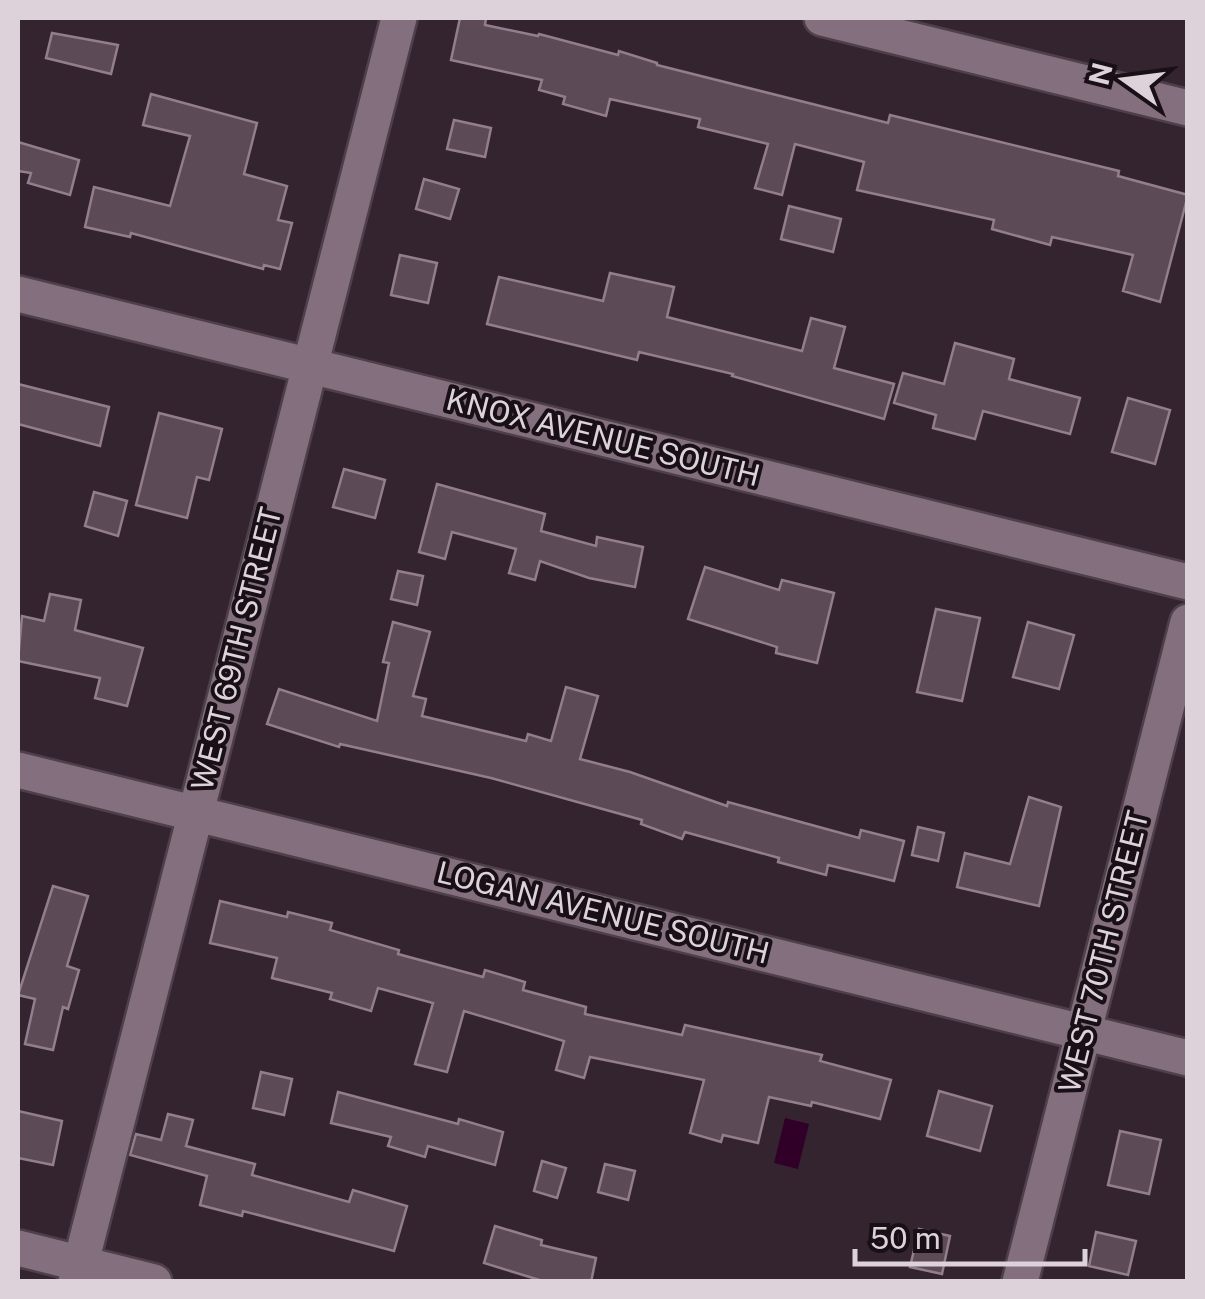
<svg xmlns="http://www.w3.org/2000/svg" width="1205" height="1299" font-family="'Public Sans',sans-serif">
  <rect width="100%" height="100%" fill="#342430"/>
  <!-- water -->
  <polygon fill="#300028" points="785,1118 809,1124 798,1169 774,1163"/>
  <!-- building -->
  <g fill="#5c4a57" stroke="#927e8c" stroke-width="2.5">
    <polygon points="460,18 486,18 485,25 538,36 539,34 618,55 619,51 657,63 657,65 888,123 890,115 1119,171 1118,176 1188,195 1160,302 1123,291 1133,255 1052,237 1050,245 992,229 994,220 857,190 864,162 795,144 782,195 755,188 768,144 698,127 700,119 610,99 606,116 563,104 565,97 539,90 542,80 451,60"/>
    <polygon points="52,33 118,45 111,74 46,58"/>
    <polygon points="151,94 257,123 244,174 287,186 278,220 292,223 280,269 264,265 263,269 131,233 130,237 85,227 94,187 170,206 190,136 143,125"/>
    <polygon points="454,120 491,128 485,157 447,149"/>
    <polygon points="18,142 79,160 70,195 28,183 31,173 18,171"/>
    <polygon points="424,179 459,189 450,219 416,209"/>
    <polygon points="789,206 841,219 833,252 781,239"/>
    <polygon points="400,255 437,263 428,303 391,295"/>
    <polygon points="610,273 674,287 667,317 802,351 811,318 845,327 834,368 894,384 884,419 732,376 733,374 639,352 637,360 487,324 499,277 603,301"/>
    <polygon points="955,343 1014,359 1009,379 1080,398 1070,434 983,411 975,439 933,428 936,415 894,403 903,373 944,384"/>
    <polygon points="18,384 109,407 100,446 18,424"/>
    <polygon points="1128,398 1170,410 1155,464 1112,452"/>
    <polygon points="159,413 222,429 209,480 197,477 187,518 136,505"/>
    <polygon points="344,469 385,480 375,518 333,507"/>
    <polygon points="437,484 545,514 541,531 596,546 597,537 643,547 635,587 589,578 540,561 535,580 509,573 516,549 452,532 445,559 419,552"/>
    <polygon points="94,492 127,501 118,536 85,526"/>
    <polygon points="705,567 779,590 782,580 834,593 817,663 776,653 777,647 688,619"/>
    <polygon points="398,571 423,576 417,605 391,599"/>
    <polygon points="50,594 81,600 75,630 143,648 127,706 95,698 100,678 18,661 22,616 44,621"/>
    <polygon points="936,609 980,618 962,701 917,692"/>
    <polygon points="393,622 430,632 413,696 426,699 422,716 526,741 528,734 551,741 566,687 598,696 580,759 630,772 727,806 728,802 859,838 861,830 904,841 894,881 828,865 826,875 778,862 779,858 685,832 682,839 641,824 642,820 491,778 340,744 339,747 267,724 279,689 377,721 389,663 383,662"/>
    <polygon points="1028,622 1074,635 1059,689 1013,677"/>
    <polygon points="1029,797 1061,807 1039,906 957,887 965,853 1010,864"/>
    <polygon points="918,827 944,833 938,861 912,855"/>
    <polygon points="53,886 88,896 67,966 79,970 68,1009 63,1007 53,1050 25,1044 35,999 18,995"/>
    <polygon points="220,901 287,917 288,912 332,923 330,930 399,950 398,954 483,977 485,970 525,982 523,990 586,1007 585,1014 682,1035 685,1025 822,1055 820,1061 891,1080 880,1119 812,1102 811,1106 769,1097 758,1143 723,1135 721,1142 690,1133 704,1080 590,1057 584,1078 556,1070 564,1041 464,1011 447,1072 415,1064 433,1003 378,988 371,1011 330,999 332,993 272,978 277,958 210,943"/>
    <polygon points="261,1072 292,1079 284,1115 253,1108"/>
    <polygon points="939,1091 992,1106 980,1151 927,1136"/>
    <polygon points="338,1092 458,1124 459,1119 503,1132 495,1165 428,1146 425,1157 388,1146 391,1137 331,1123"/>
    <polygon points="18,1111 62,1121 53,1165 18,1158"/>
    <polygon points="168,1114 193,1120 186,1146 255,1164 252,1175 349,1202 353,1190 407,1206 394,1251 243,1211 242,1216 200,1205 207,1176 130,1155 136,1134 161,1140"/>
    <polygon points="1120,1131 1161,1140 1149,1194 1108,1185"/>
    <polygon points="542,1161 566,1168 557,1198 534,1191"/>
    <polygon points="605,1164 635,1171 628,1200 598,1192"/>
    <polygon points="495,1226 542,1240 541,1245 596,1258 591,1282 546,1282 484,1263"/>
    <polygon points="919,1229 950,1236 942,1274 910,1267"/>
    <polygon points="1096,1232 1136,1241 1128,1275 1089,1266"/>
  </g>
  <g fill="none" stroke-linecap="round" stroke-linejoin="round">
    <!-- minor casing -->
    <g stroke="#4e404a" stroke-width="40">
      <g id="minor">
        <polyline points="822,18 1188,108"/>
        <polyline points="18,294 1188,582"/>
        <polyline points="18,770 1188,1058"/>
        <polyline points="18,1248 154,1282"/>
        <polyline points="76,1282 399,18"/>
        <polyline points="1020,1282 1188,622"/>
      </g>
    </g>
    <!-- minor -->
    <use href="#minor" stroke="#836f7d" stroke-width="35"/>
  </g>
  <g text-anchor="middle" stroke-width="8" stroke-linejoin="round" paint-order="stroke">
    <!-- street labels -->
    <g font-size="30" fill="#ddd2da" stroke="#181016">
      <text transform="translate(603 438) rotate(14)" y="10">KNOX AVENUE SOUTH</text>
      <text transform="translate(237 649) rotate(-76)" y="10">WEST 69TH STREET</text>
      <text transform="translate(603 913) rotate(14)" y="10">LOGAN AVENUE SOUTH</text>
      <text transform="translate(1104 952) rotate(-76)" y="10">WEST 70TH STREET</text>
    </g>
  </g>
  <!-- border -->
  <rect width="1205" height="1299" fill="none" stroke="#ddd2da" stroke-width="40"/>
  <!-- north arrow -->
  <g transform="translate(1125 80) rotate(284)" stroke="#181016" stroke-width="8" paint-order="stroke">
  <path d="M0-8L18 38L0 25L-18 38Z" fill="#ddd2da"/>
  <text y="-15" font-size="28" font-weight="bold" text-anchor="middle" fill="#ddd2da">N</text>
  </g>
  <!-- scale -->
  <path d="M855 1249v15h230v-15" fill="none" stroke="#ddd2da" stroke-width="5"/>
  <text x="870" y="1249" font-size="30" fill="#ddd2da" stroke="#181016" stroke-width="8" paint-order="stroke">50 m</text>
</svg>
